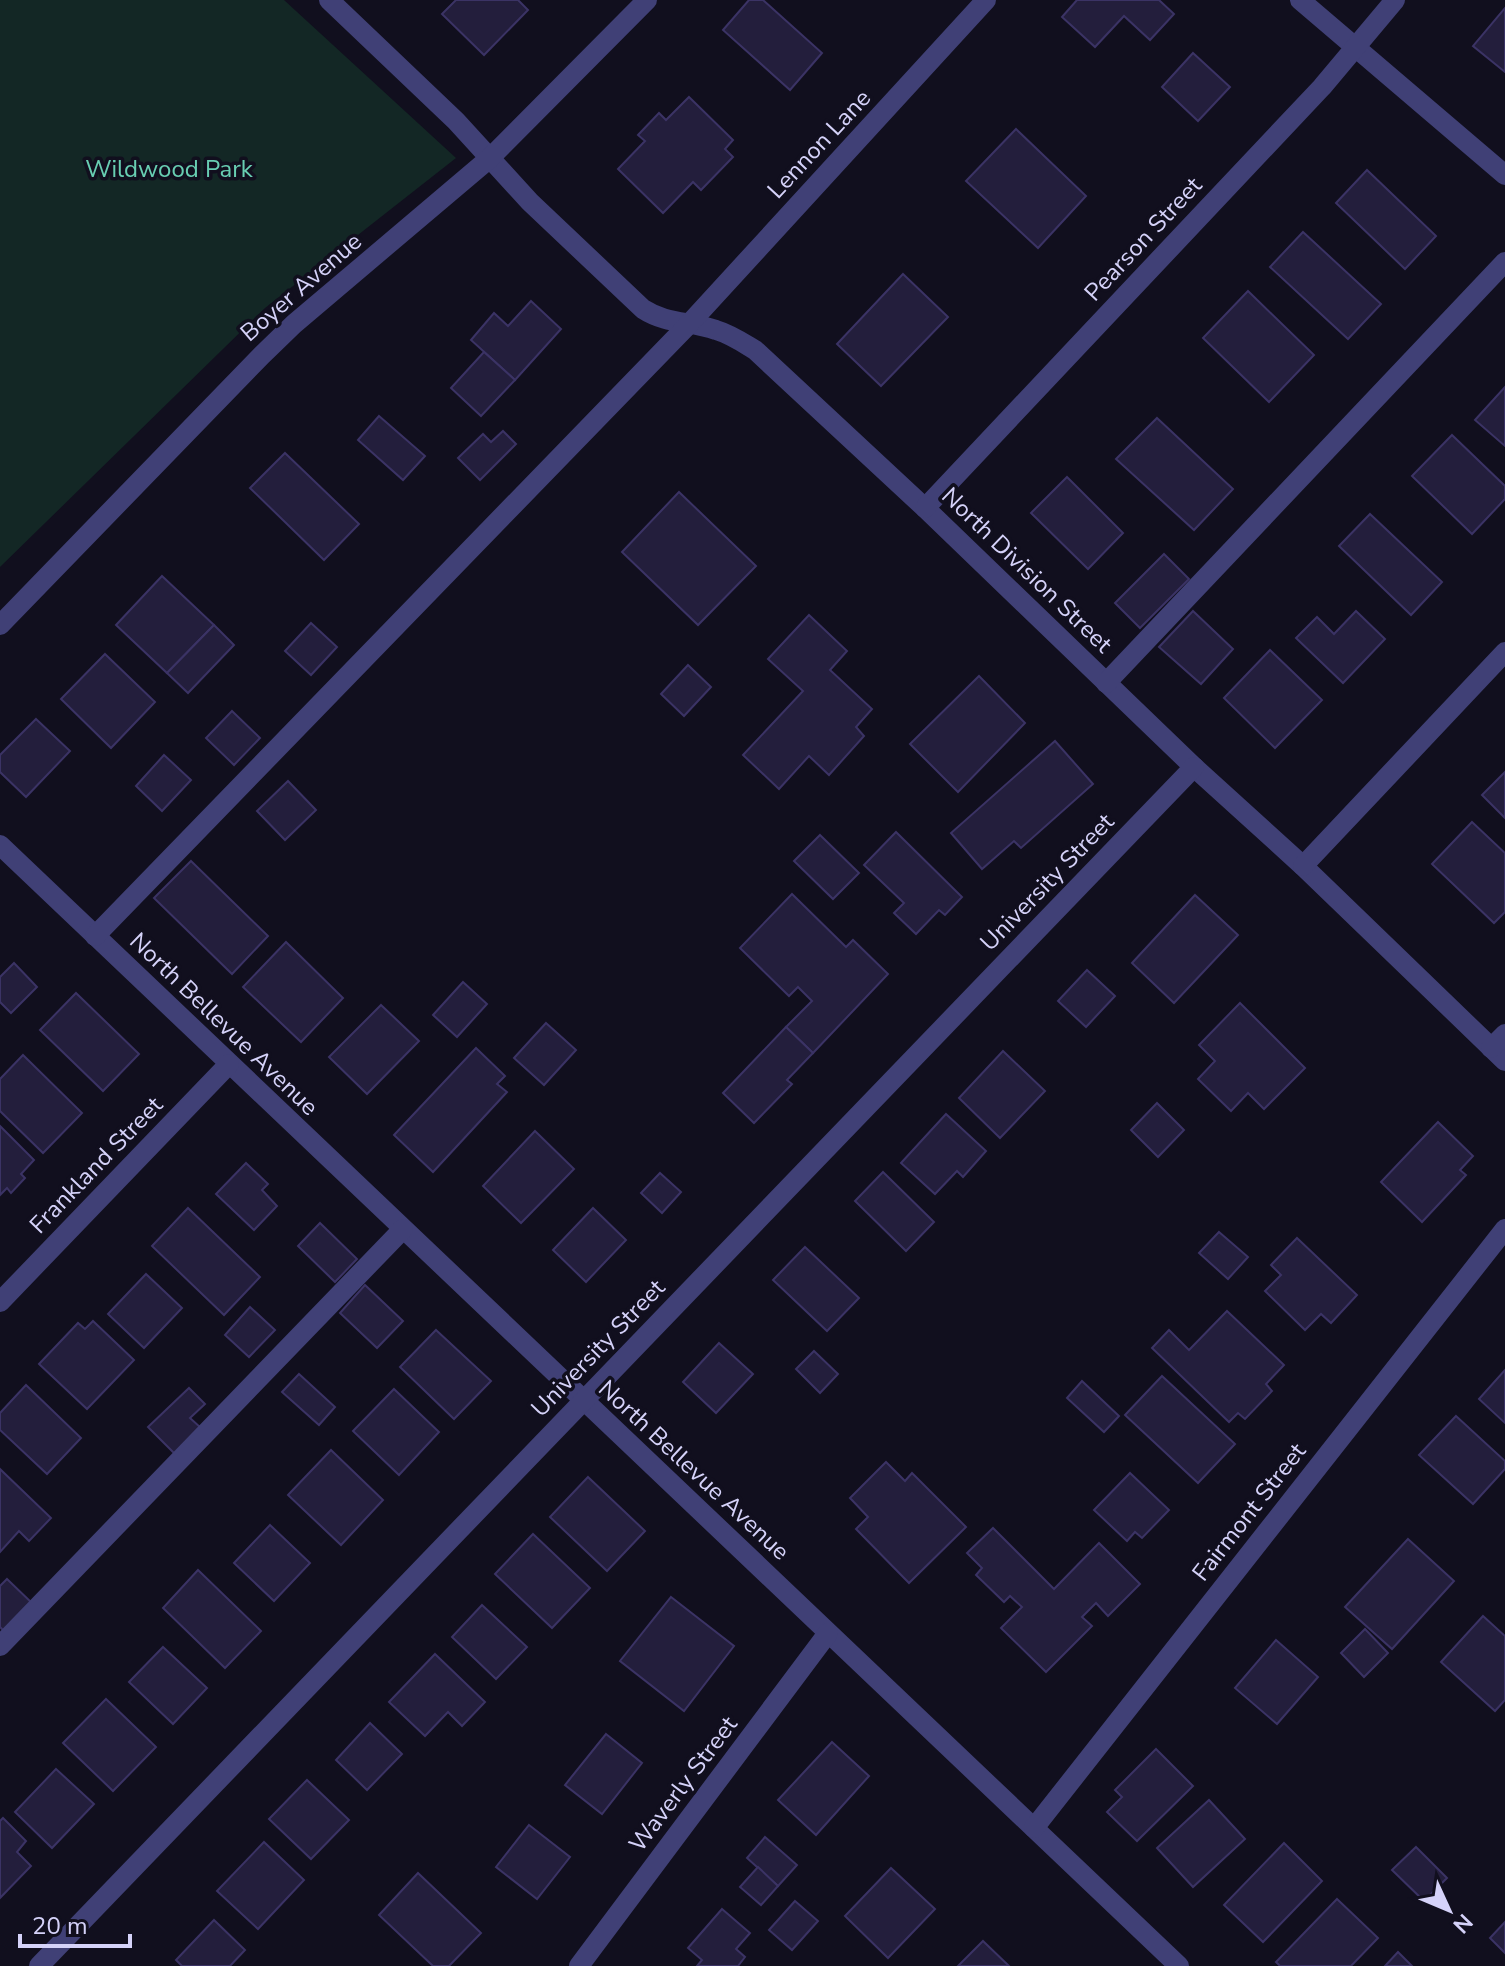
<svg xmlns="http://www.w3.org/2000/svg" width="1505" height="1966" font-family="'Nunito Sans',sans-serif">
  <rect width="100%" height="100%" fill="#110f1e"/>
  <!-- green -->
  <polygon fill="#132725" points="0,0 284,0 456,158 265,308 0,567"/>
  <!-- building -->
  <g fill="#231e3c" stroke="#3b3365" stroke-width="2">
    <polygon points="456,0 518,0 528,10 484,55 442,14"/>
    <polygon points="749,0 763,0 822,53 790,90 723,30"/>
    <polygon points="1077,0 1159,0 1174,14 1150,40 1124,16 1095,47 1062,17"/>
    <polygon points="1505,8 1505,72 1473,46"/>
    <polygon points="1193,53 1230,87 1198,121 1162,87"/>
    <polygon points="689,97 733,140 725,149 733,157 701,190 693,182 663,213 618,169 645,141 638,135 659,113 666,120"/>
    <polygon points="1016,129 1086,196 1038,248 966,181"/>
    <polygon points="1367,170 1436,236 1405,269 1336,203"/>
    <polygon points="1303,232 1381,304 1348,339 1270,267"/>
    <polygon points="903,274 948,317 881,386 837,344"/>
    <polygon points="1248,291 1314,355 1269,402 1203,338"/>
    <polygon points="531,301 561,329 515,380 471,340 494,313 508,326"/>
    <polygon points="484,352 515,380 481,416 451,388"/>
    <polygon points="1505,387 1505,446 1475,420"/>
    <polygon points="379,416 425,456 403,480 358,440"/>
    <polygon points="1157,418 1233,489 1194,530 1116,459"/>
    <polygon points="503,431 516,444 480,480 458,458 483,434 491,442"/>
    <polygon points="1452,435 1505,486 1505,499 1472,534 1412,476"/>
    <polygon points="285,453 359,524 324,560 250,488"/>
    <polygon points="1067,477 1123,533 1088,569 1031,513"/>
    <polygon points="679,492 756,566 698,625 622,552"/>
    <polygon points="1370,514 1442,582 1411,615 1339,546"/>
    <polygon points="1164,554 1189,579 1140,628 1115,603"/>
    <polygon points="162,576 214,625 167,673 116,625"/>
    <polygon points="1193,611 1233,649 1201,684 1159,647"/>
    <polygon points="1356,611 1385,639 1343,683 1296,638 1317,617 1334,634"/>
    <polygon points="809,615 847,651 830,670 872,709 856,727 864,736 829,775 809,756 779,789 743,755 803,691 768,659"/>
    <polygon points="311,623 337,647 311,675 285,651"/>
    <polygon points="214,625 234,645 188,693 167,673"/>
    <polygon points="1270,650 1322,700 1275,748 1224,698"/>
    <polygon points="105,654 155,702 111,748 61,699"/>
    <polygon points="688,665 711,687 684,716 661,694"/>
    <polygon points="979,676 1025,723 958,792 910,744"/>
    <polygon points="232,711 260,738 234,765 206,738"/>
    <polygon points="36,719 70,751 26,797 0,772 0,755"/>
    <polygon points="1055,741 1093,784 1021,848 1014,841 982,869 951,833"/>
    <polygon points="164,755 191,780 162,811 136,786"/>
    <polygon points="1505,772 1505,818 1482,795"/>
    <polygon points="288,781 316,810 285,840 257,811"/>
    <polygon points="1472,822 1505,853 1505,912 1494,923 1432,864"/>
    <polygon points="896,832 962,897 945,915 939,910 916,934 894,913 904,903 864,865"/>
    <polygon points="820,835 859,873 833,899 794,861"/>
    <polygon points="191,861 268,936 232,974 154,898"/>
    <polygon points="792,894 846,947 853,940 888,974 813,1053 786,1027 812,1001 798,987 789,996 740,948"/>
    <polygon points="1195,895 1238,935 1174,1003 1132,963"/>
    <polygon points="286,942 343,998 301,1042 243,987"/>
    <polygon points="14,963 37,987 11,1013 0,1002 0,977"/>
    <polygon points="1087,970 1115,996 1086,1027 1058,1001"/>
    <polygon points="463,982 487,1004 457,1037 433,1015"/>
    <polygon points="76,993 139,1054 103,1091 40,1030"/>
    <polygon points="1240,1003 1305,1068 1264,1109 1248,1093 1231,1111 1198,1079 1215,1061 1199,1045"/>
    <polygon points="381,1005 419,1041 367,1094 329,1057"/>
    <polygon points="546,1023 576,1050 544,1085 514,1058"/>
    <polygon points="786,1027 813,1053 787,1080 792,1084 754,1123 723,1093"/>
    <polygon points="476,1048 505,1076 497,1084 507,1092 433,1172 394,1135"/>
    <polygon points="1003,1051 1045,1091 1000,1138 959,1098"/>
    <polygon points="23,1055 82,1113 43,1153 0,1111 0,1079"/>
    <polygon points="1157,1103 1184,1130 1158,1157 1131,1130"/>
    <polygon points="946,1114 986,1151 963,1177 957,1171 935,1194 901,1163"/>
    <polygon points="1438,1122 1473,1156 1460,1170 1466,1175 1422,1222 1381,1182"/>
    <polygon points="0,1126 34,1160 21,1174 25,1178 11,1193 7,1188 0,1195"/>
    <polygon points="535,1131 574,1169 521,1223 483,1186"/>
    <polygon points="246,1163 268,1184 262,1190 277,1206 254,1230 216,1194"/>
    <polygon points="883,1172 934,1222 906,1251 855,1201"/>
    <polygon points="660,1173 681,1192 662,1213 641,1193"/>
    <polygon points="188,1208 260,1277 224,1315 152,1246"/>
    <polygon points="593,1208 626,1240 586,1282 553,1250"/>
    <polygon points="320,1223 357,1259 335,1282 298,1246"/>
    <polygon points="1219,1232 1248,1257 1228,1279 1199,1253"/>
    <polygon points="1297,1238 1357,1295 1331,1323 1321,1314 1305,1330 1265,1291 1281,1275 1271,1265"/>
    <polygon points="805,1247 859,1298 827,1331 773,1280"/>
    <polygon points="146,1274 182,1308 144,1348 108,1314"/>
    <polygon points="365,1285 403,1321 377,1348 340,1313"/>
    <polygon points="250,1307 275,1330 249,1357 225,1335"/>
    <polygon points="1227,1311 1284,1365 1266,1384 1272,1391 1245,1419 1238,1413 1229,1422 1152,1348 1169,1330 1189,1350"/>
    <polygon points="93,1321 134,1360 87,1409 39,1364 78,1323 85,1329"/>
    <polygon points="436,1330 491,1381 454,1419 400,1367"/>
    <polygon points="719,1343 753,1374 716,1413 683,1382"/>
    <polygon points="814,1351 838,1374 820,1393 796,1369"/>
    <polygon points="1505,1370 1505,1423 1479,1399"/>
    <polygon points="299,1374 335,1407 319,1425 282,1392"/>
    <polygon points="1162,1376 1235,1444 1198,1483 1125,1415"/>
    <polygon points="1082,1381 1119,1416 1104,1432 1067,1398"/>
    <polygon points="26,1385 81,1438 47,1474 0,1430 0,1413"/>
    <polygon points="189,1388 205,1404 190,1418 201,1428 175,1454 148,1427"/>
    <polygon points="394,1389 439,1432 399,1475 353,1431"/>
    <polygon points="1456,1416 1505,1461 1505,1469 1473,1504 1419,1455"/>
    <polygon points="331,1450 383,1500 341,1545 288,1495"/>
    <polygon points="886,1462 905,1481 912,1473 966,1527 909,1583 856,1529 868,1517 850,1498"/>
    <polygon points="0,1469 51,1518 29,1541 19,1531 0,1552"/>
    <polygon points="1130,1473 1169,1510 1142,1538 1135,1532 1127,1541 1094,1510"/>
    <polygon points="588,1477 645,1531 607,1571 550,1517"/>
    <polygon points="270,1525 310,1563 274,1601 234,1563"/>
    <polygon points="993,1528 1054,1589 1099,1543 1140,1584 1108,1616 1096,1603 1082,1617 1092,1626 1046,1672 1001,1628 1022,1607 1010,1596 1004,1602 976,1575 982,1568 967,1553"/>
    <polygon points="533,1534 590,1588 552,1628 495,1574"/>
    <polygon points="1408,1539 1454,1581 1392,1649 1345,1607"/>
    <polygon points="198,1570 261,1631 225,1668 163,1608"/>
    <polygon points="7,1579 34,1605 6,1633 0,1627 0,1586"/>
    <polygon points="671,1597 734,1646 684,1711 620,1661"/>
    <polygon points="482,1605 527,1647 496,1679 452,1637"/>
    <polygon points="1483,1616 1505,1636 1505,1700 1495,1711 1441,1662"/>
    <polygon points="1365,1629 1388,1653 1364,1677 1341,1653"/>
    <polygon points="1276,1640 1318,1677 1277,1724 1235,1688"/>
    <polygon points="163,1647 207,1688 173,1724 129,1682"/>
    <polygon points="435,1654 485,1702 462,1726 448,1712 425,1736 389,1702"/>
    <polygon points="106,1699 156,1747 113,1791 63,1743"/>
    <polygon points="370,1723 402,1754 367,1790 336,1760"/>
    <polygon points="606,1734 642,1763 602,1814 565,1785"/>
    <polygon points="832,1742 869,1776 816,1835 778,1800"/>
    <polygon points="1156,1749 1193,1786 1137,1841 1107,1812 1122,1797 1115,1790"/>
    <polygon points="56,1769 94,1804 52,1848 15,1812"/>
    <polygon points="307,1780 349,1820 311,1859 269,1819"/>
    <polygon points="1209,1800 1245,1839 1193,1887 1157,1848"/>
    <polygon points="3,1818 26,1841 17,1852 31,1866 0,1898 0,1821"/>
    <polygon points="529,1825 570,1857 537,1899 496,1867"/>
    <polygon points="765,1837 797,1865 778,1886 747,1858"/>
    <polygon points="264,1842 304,1880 258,1929 217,1891"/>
    <polygon points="1284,1843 1322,1881 1263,1942 1224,1905"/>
    <polygon points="1416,1847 1447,1878 1424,1901 1392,1870"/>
    <polygon points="758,1867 778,1886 761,1905 740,1887"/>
    <polygon points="891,1868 935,1909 888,1958 845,1916"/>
    <polygon points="418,1873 481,1933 449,1966 433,1966 379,1915"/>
    <polygon points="1337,1899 1378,1938 1351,1966 1280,1966 1276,1962"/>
    <polygon points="795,1901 818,1921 792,1950 769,1930"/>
    <polygon points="722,1909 750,1933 736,1949 745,1957 738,1966 697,1966 702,1960 688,1948"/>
    <polygon points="214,1920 245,1950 230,1966 182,1966 176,1960"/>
    <polygon points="1505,1922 1505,1953 1490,1938"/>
    <polygon points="983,1941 1009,1966 958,1966"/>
    <polygon points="1398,1952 1412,1966 1385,1966"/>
  </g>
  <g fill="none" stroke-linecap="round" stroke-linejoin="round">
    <!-- minor -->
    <g stroke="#404076" stroke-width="20">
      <path d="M 329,0 L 456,121 L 530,202 L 643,309 C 666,324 690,321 716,330 C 730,334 742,342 755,350 L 925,508 L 1194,767 L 1303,866 L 1505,1061"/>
      <polyline points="1300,0 1505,175"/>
      <polyline points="925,508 1322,87 1395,0"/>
      <polyline points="0,625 262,355 294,324 490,158 647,0"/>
      <polyline points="1106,683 1505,262"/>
      <polyline points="0,845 1179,1966"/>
      <polyline points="1303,866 1505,652"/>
      <polyline points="95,936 689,324 986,0"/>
      <polyline points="1491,1048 1505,1034"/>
      <polyline points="0,1302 229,1064"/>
      <polyline points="0,1646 403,1229"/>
      <polyline points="1034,1828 1505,1229"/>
      <polyline points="39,1966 1194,767"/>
      <polyline points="579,1966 828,1633"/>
    </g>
  </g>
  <g text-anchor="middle" stroke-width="7" stroke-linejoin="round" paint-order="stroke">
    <!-- street labels -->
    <g font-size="24" fill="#d5d2f9" stroke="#110f1e">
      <text transform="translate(819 144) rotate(-47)" y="8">Lennon Lane</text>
      <text transform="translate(1143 239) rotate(-47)" y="8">Pearson Street</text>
      <text transform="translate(301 287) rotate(-41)" y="8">Boyer Avenue</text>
      <text transform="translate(1027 570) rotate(44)" y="8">North Division Street</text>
      <text transform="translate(1047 882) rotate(-46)" y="8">University Street</text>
      <text transform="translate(224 1024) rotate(44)" y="8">North Bellevue Avenue</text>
      <text transform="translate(96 1165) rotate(-46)" y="8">Frankland Street</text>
      <text transform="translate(598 1348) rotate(-46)" y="8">University Street</text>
      <text transform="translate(694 1470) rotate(43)" y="8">North Bellevue Avenue</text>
      <text transform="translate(1249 1512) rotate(-52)" y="8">Fairmont Street</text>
      <text transform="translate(683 1784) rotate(-53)" y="8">Waverly Street</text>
    </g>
    <!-- park labels -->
    <g font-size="24" fill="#68ceb2" stroke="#110f1e">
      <text x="169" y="177">Wildwood Park</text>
    </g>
  </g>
  <!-- north arrow -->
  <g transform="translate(1449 1910) rotate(134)" stroke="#110f1e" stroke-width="6" paint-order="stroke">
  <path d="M0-6L14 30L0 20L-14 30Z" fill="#d5d2f9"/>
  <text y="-12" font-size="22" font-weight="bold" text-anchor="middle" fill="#d5d2f9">N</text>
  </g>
  <!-- scale -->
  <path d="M20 1934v12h110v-12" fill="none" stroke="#d5d2f9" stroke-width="4"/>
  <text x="32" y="1934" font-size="24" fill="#d5d2f9" stroke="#110f1e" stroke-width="6" paint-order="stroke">20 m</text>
</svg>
